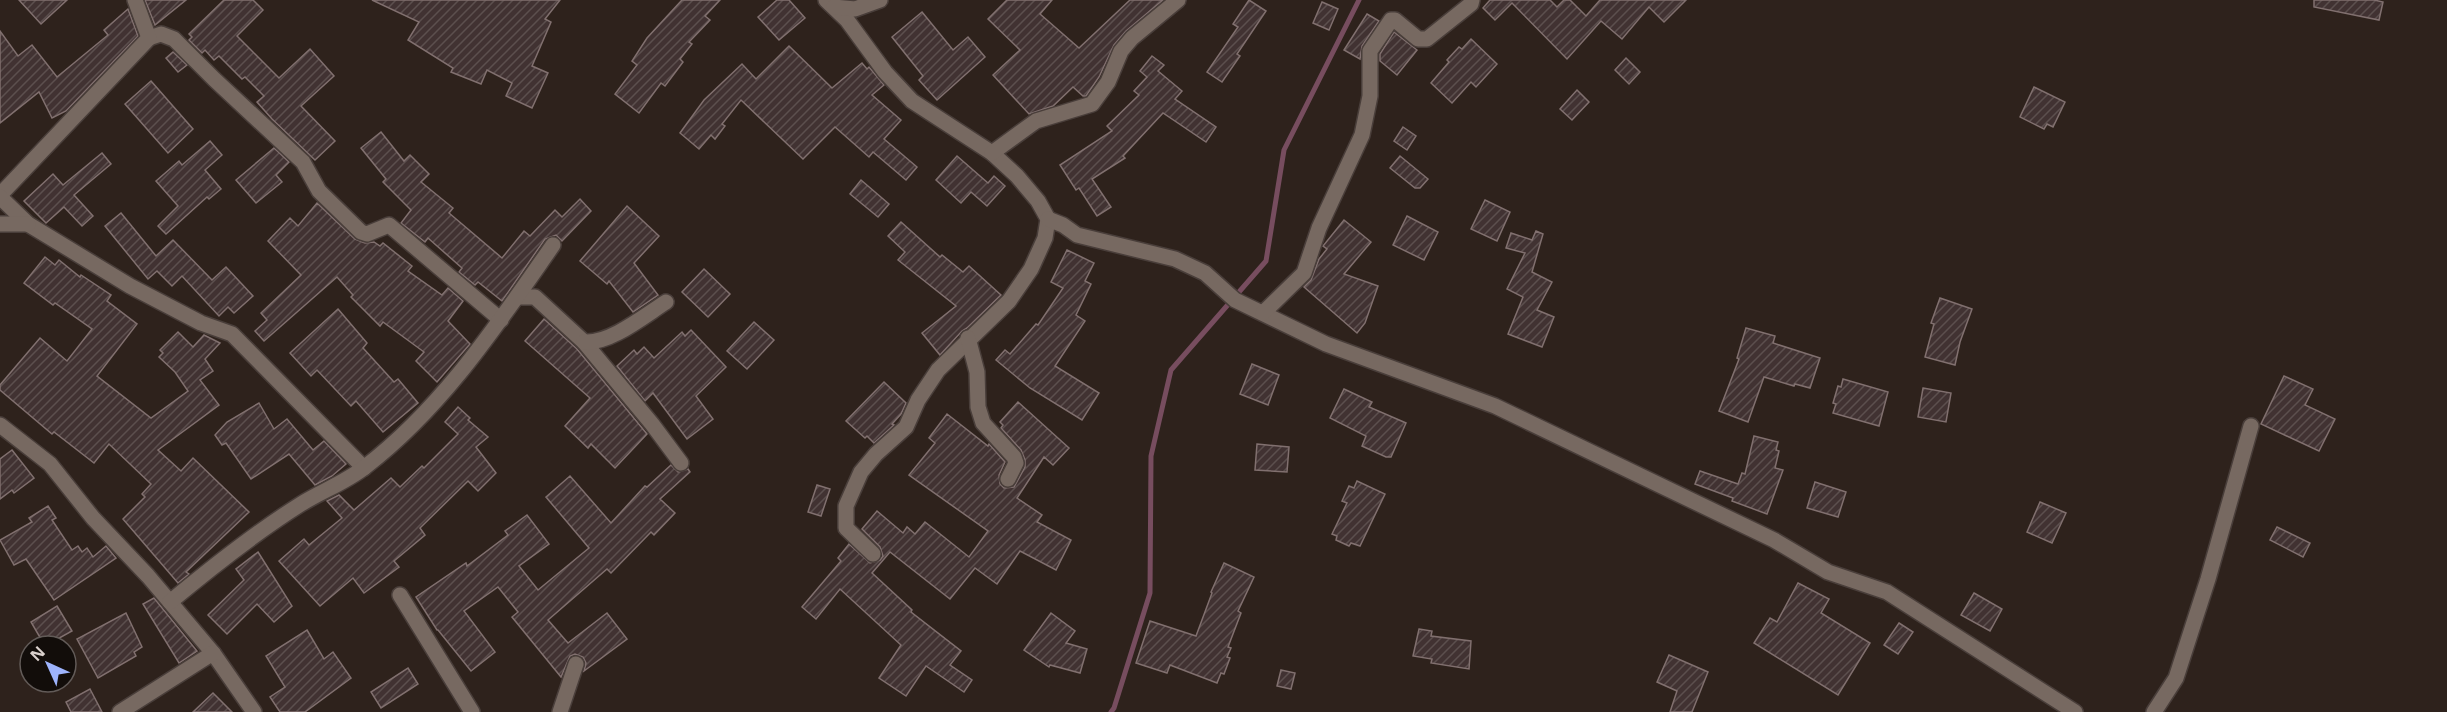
<svg xmlns="http://www.w3.org/2000/svg" width="2447" height="712" font-family="'Open Sans',sans-serif">
  <defs>
    <pattern id="building-hatch" width="6" height="6" patternUnits="userSpaceOnUse" patternTransform="scale(1.5)"><rect width="6" height="6" fill="#413232"/><path d="M-1 1l2-2M0 6l6-6M5 7l2-2" fill="none" stroke="#5c4f4e"/></pattern>
  </defs>
  <rect width="100%" height="100%" fill="#2e221c"/>
  <g fill="none" stroke-linecap="round" stroke-linejoin="round">
    <!-- stream -->
    <polyline stroke="#774d5f" stroke-width="5" points="1111,712 1114,708 1150,593 1151,456 1171,370 1266,261 1284,150 1359,0"/>
  </g>
  <!-- building -->
  <g fill="url(#building-hatch)" stroke="#81706f" stroke-width="1.5">
    <polygon points="19,0 67,0 41,24"/>
    <polygon points="145,0 186,0 155,25"/>
    <polygon points="224,0 253,0 263,10 237,36 279,78 310,49 334,76 301,106 335,141 315,160 272,119 257,102 264,96 245,77 242,79 219,56 214,60 205,50 202,53 189,40 192,37 189,34"/>
    <polygon points="372,0 560,0 545,19 551,22 532,66 548,73 532,108 506,96 512,83 487,70 481,84 451,72 453,68 408,40 419,22"/>
    <polygon points="682,0 720,0 705,16 710,20 689,42 692,44 680,59 683,62 665,86 661,83 639,113 615,94 637,65 632,61 647,38"/>
    <polygon points="777,0 789,0 805,18 779,40 758,17"/>
    <polygon points="1007,0 1052,0 1040,14 1079,48 1130,0 1163,0 1126,31 1114,45 1099,77 1086,96 1083,96 1073,87 1053,106 1029,114 993,75 1020,50 988,19"/>
    <polygon points="1249,0 1266,11 1237,54 1240,56 1222,82 1207,72 1238,27 1233,24"/>
    <polygon points="1490,0 1550,0 1557,7 1564,0 1570,0 1586,16 1600,0 1686,0 1664,22 1649,7 1622,39 1601,21 1567,59 1512,3 1495,20 1483,8"/>
    <polygon points="2314,0 2374,0 2383,2 2379,20 2314,7"/>
    <polygon points="1322,2 1338,9 1329,30 1313,23"/>
    <polygon points="128,9 138,36 66,111 52,118 39,92 0,123 0,31 18,56 32,45 57,77 108,35 104,30"/>
    <polygon points="922,12 953,50 968,37 985,57 937,100 919,80 923,76 892,37"/>
    <polygon points="1367,14 1379,21 1362,46 1360,59 1344,50"/>
    <polygon points="1394,32 1417,50 1397,75 1380,61 1380,54"/>
    <polygon points="1471,39 1497,64 1476,87 1471,82 1452,103 1431,83 1449,62 1447,60 1459,47 1462,49"/>
    <polygon points="789,46 832,88 862,63 867,69 869,67 884,85 872,95 901,120 884,139 917,167 906,180 873,152 869,157 835,127 803,159 741,100 722,124 725,126 715,139 711,135 699,149 680,133 704,100 742,64 756,79"/>
    <polygon points="173,52 187,65 178,72 166,58"/>
    <polygon points="1152,56 1164,65 1158,71 1182,91 1175,99 1216,127 1206,142 1163,113 1123,156 1125,158 1092,179 1111,207 1097,216 1079,188 1076,190 1060,165 1112,131 1107,126 1139,95 1134,91 1147,77 1140,71"/>
    <polygon points="1626,58 1640,72 1629,84 1615,70"/>
    <polygon points="151,81 193,129 168,153 125,104"/>
    <polygon points="2034,87 2065,102 2053,127 2047,124 2044,129 2020,117"/>
    <polygon points="1577,90 1589,102 1572,120 1560,109"/>
    <polygon points="1403,127 1416,136 1407,150 1394,141"/>
    <polygon points="381,132 404,161 410,155 429,174 421,182 453,208 449,213 502,258 524,231 530,236 555,210 562,217 580,199 591,211 562,241 556,235 545,239 502,301 478,282 475,285 459,272 462,268 428,238 425,242 401,223 411,210 383,182 386,179 361,148"/>
    <polygon points="210,141 222,155 205,170 221,189 209,199 207,197 166,234 158,226 178,206 156,181 179,161 182,165"/>
    <polygon points="274,148 289,162 276,175 282,182 256,203 236,180"/>
    <polygon points="102,153 111,164 74,195 93,216 82,226 64,207 46,223 24,201 53,174 63,185"/>
    <polygon points="957,156 988,183 994,176 1005,186 987,206 971,192 961,203 936,180"/>
    <polygon points="1400,156 1428,179 1420,188 1415,188 1390,168"/>
    <polygon points="861,180 889,204 878,217 850,194"/>
    <polygon points="1485,200 1510,212 1497,241 1471,229"/>
    <polygon points="317,203 355,239 365,243 374,242 380,246 383,243 412,266 408,271 442,295 448,288 463,301 448,321 470,344 437,382 416,361 424,352 383,322 380,326 351,297 353,295 337,277 264,341 255,331 267,320 261,313 301,275 268,241 290,218 298,226"/>
    <polygon points="627,206 659,236 634,263 658,295 633,312 609,281 607,284 580,261"/>
    <polygon points="121,213 156,256 173,240 212,280 226,267 253,296 234,313 228,307 219,316 182,276 172,286 157,271 148,279 105,226"/>
    <polygon points="1407,216 1438,232 1424,260 1393,245"/>
    <polygon points="1344,220 1371,242 1344,274 1378,286 1365,323 1357,333 1304,287 1311,280 1319,259 1327,249 1323,246"/>
    <polygon points="901,222 940,257 942,255 963,272 969,266 1001,295 967,328 962,331 940,355 922,333 956,306 898,260 905,252 888,236"/>
    <polygon points="1536,231 1543,234 1532,272 1552,282 1537,310 1554,317 1542,347 1508,334 1523,297 1507,289 1525,253 1506,248 1511,233 1532,240"/>
    <polygon points="1067,250 1094,263 1085,281 1091,284 1076,315 1085,321 1055,366 1099,393 1082,420 1030,388 996,360 1005,350 1010,354 1036,324 1038,325 1063,288 1051,282"/>
    <polygon points="45,257 55,265 59,260 80,277 81,275 111,295 107,301 137,324 97,376 151,418 188,391 175,372 159,357 163,353 160,350 178,332 193,347 204,335 220,343 205,359 213,371 200,380 219,405 158,450 181,471 193,458 249,512 186,572 189,574 178,583 123,519 145,497 142,494 151,484 109,444 94,463 54,432 52,434 0,390 0,385 40,338 67,361 92,329 55,303 53,305 24,283"/>
    <polygon points="704,269 730,294 708,317 682,292"/>
    <polygon points="1940,298 1972,309 1960,342 1955,365 1925,357 1934,324 1931,323"/>
    <polygon points="338,309 367,343 363,348 394,382 398,379 418,403 383,432 356,401 351,406 317,370 311,376 290,353"/>
    <polygon points="544,319 577,349 647,434 615,468 591,444 588,448 565,426 590,398 525,341"/>
    <polygon points="754,322 774,340 747,369 727,351"/>
    <polygon points="1746,328 1775,336 1773,343 1820,358 1810,388 1795,384 1794,386 1764,377 1748,422 1719,411 1739,359 1737,358"/>
    <polygon points="691,330 726,367 696,396 713,419 687,439 653,393 645,401 617,366 634,350 637,354 644,347 654,358 682,332 685,336"/>
    <polygon points="1252,364 1279,375 1268,405 1240,394"/>
    <polygon points="2284,376 2313,389 2305,405 2335,419 2319,451 2261,424"/>
    <polygon points="1843,379 1888,392 1879,426 1833,413 1836,404 1833,403 1838,386 1841,387"/>
    <polygon points="884,382 906,403 901,414 892,424 894,425 874,443 867,436 865,438 846,421"/>
    <polygon points="1923,388 1951,393 1946,422 1918,417"/>
    <polygon points="1344,389 1372,402 1369,407 1406,423 1391,457 1386,457 1362,446 1366,436 1330,418"/>
    <polygon points="1018,402 1069,448 1053,465 1044,457 1017,498 1042,515 1037,522 1071,540 1056,570 1020,551 997,584 975,568 950,599 890,552 872,573 912,610 911,612 961,651 950,665 972,680 964,692 926,666 906,696 879,678 901,645 840,589 816,619 802,607 841,561 838,558 849,544 870,563 880,560 883,556 880,547 862,529 877,511 903,533 907,527 915,534 925,522 969,557 988,531 909,475 935,443 929,438 947,414 988,446 989,444 1005,462 999,475 1000,484 1004,488 1014,487 1025,467 1025,460 1021,450 1001,428 1003,425 1000,422"/>
    <polygon points="259,403 274,429 287,419 313,450 324,441 346,464 332,476 315,485 289,454 251,479 226,443 222,445 215,435 227,422"/>
    <polygon points="458,407 470,418 468,420 488,437 476,447 496,473 478,491 468,481 420,528 425,535 394,561 399,567 364,593 353,578 320,606 279,561 304,539 309,545 342,518 327,501 339,495 354,510 391,478 400,487 422,466 424,468 458,434 445,422"/>
    <polygon points="1754,436 1778,442 1776,450 1779,451 1775,468 1783,470 1767,514 1732,501 1733,498 1695,484 1700,471 1738,484 1742,473 1745,474"/>
    <polygon points="1257,444 1289,447 1287,472 1255,470"/>
    <polygon points="12,450 34,478 14,493 12,490 0,499 0,459"/>
    <polygon points="671,465 678,472 688,469 690,472 660,499 675,513 654,535 651,532 611,573 607,569 548,620 568,643 607,613 627,639 584,671 586,663 583,657 575,654 570,656 561,677 512,617 518,612 498,587 464,611 495,652 471,671 438,630 437,630 416,597 466,563 467,566 508,535 505,531 527,515 549,544 519,566 538,590 589,548 546,497 570,476 611,523 645,486 647,487"/>
    <polygon points="1357,481 1385,494 1360,546 1351,543 1349,546 1336,540 1337,536 1332,534 1347,503 1342,501 1349,486 1354,488"/>
    <polygon points="1815,482 1846,492 1838,517 1807,508"/>
    <polygon points="817,485 830,489 821,516 808,512"/>
    <polygon points="2040,502 2066,513 2052,543 2027,532"/>
    <polygon points="48,506 56,518 52,520 72,550 78,546 82,552 87,548 93,557 106,546 116,558 54,600 26,559 14,565 0,540 32,522 29,518"/>
    <polygon points="2277,527 2310,543 2303,557 2270,540"/>
    <polygon points="258,552 292,606 274,622 257,604 227,634 208,615 244,580 236,569"/>
    <polygon points="1224,563 1254,577 1238,611 1241,613 1228,647 1231,648 1227,657 1230,658 1224,674 1221,673 1217,683 1170,665 1167,673 1136,663 1150,621 1196,636 1212,593 1211,592"/>
    <polygon points="1798,583 1829,599 1821,613 1870,643 1838,695 1754,643 1770,618 1777,622"/>
    <polygon points="1974,593 2002,609 1990,631 1961,615"/>
    <polygon points="154,598 197,651 179,663 143,604"/>
    <polygon points="57,606 72,631 45,646 31,622"/>
    <polygon points="126,613 142,647 134,652 136,656 98,678 77,639"/>
    <polygon points="1051,613 1075,631 1066,643 1087,649 1080,673 1050,665 1049,667 1024,650"/>
    <polygon points="1899,623 1913,632 1898,654 1884,645"/>
    <polygon points="1419,629 1432,631 1431,636 1471,641 1469,669 1431,663 1432,659 1413,656"/>
    <polygon points="307,630 324,659 333,652 351,678 305,712 280,712 270,697 285,687 266,656"/>
    <polygon points="1669,655 1708,672 1692,712 1670,712 1677,691 1657,682"/>
    <polygon points="408,668 418,684 381,708 371,692"/>
    <polygon points="1281,670 1295,673 1291,689 1277,686"/>
    <polygon points="90,689 102,712 71,712 66,702"/>
    <polygon points="213,693 232,712 193,712"/>
  </g>
  <g fill="none" stroke-linecap="round" stroke-linejoin="round">
    <!-- minor casing -->
    <g stroke="#493e3a" stroke-width="18">
      <g id="minor">
        <polyline points="826,0 847,20 885,72 912,101 992,153 1017,176 1038,201 1048,219 1045,238 1031,269 1009,301 938,370 918,400 906,427 876,454 861,472 846,506 846,528 873,554"/>
        <polyline points="834,7 855,9 880,0"/>
        <polyline points="149,38 161,34 174,39 214,79 303,162 319,191 361,232 367,234 389,225 501,320"/>
        <polyline points="992,153 1036,121 1092,104 1108,82 1121,51 1132,38 1178,0"/>
        <polyline points="0,195 149,38 135,0"/>
        <polyline points="0,197 28,224 130,286 201,323 232,334 364,468"/>
        <polyline points="1048,219 1063,225 1077,235 1175,259 1205,273 1235,300 1326,344 1495,406 1774,540 1828,572 1887,592 2075,712"/>
        <polyline points="0,224 28,224"/>
        <polyline points="517,297 535,297 584,342 652,424 681,463"/>
        <polyline points="1263,313 1304,273 1319,228 1362,135 1370,96 1370,51 1391,20 1395,20 1418,39 1427,39 1471,4 1472,0"/>
        <polyline points="968,338 977,372 978,407 983,423 1014,457 1016,463 1008,479"/>
        <path d="M 584,342 C 610,344 644,316 666,302"/>
        <polyline points="0,425 50,464 93,518 148,576 213,653 254,712"/>
        <polyline points="400,595 472,712"/>
        <path d="M 170,602 C 212,567 255,533 301,504 C 322,491 346,482 365,467 C 443,407 497,325 553,245"/>
        <polyline points="120,712 213,653"/>
        <polyline points="560,712 576,664"/>
        <polyline points="2154,712 2176,678 2208,579 2251,426"/>
      </g>
    </g>
    <!-- minor -->
    <use href="#minor" stroke="#776961" stroke-width="15"/>
  </g>
  <!-- north arrow -->
  <g transform="translate(48 664) rotate(315)"><circle r="28" fill="#120d0a" stroke="#625b58" stroke-width="1.5"/>
  <path d="M0-4.5L10 22L0 15L-10 22Z" fill="#9eb4fd"/>
  <text y="-9" font-size="16" font-weight="bold" text-anchor="middle" fill="#dad1cd">N</text>
  </g>
</svg>
